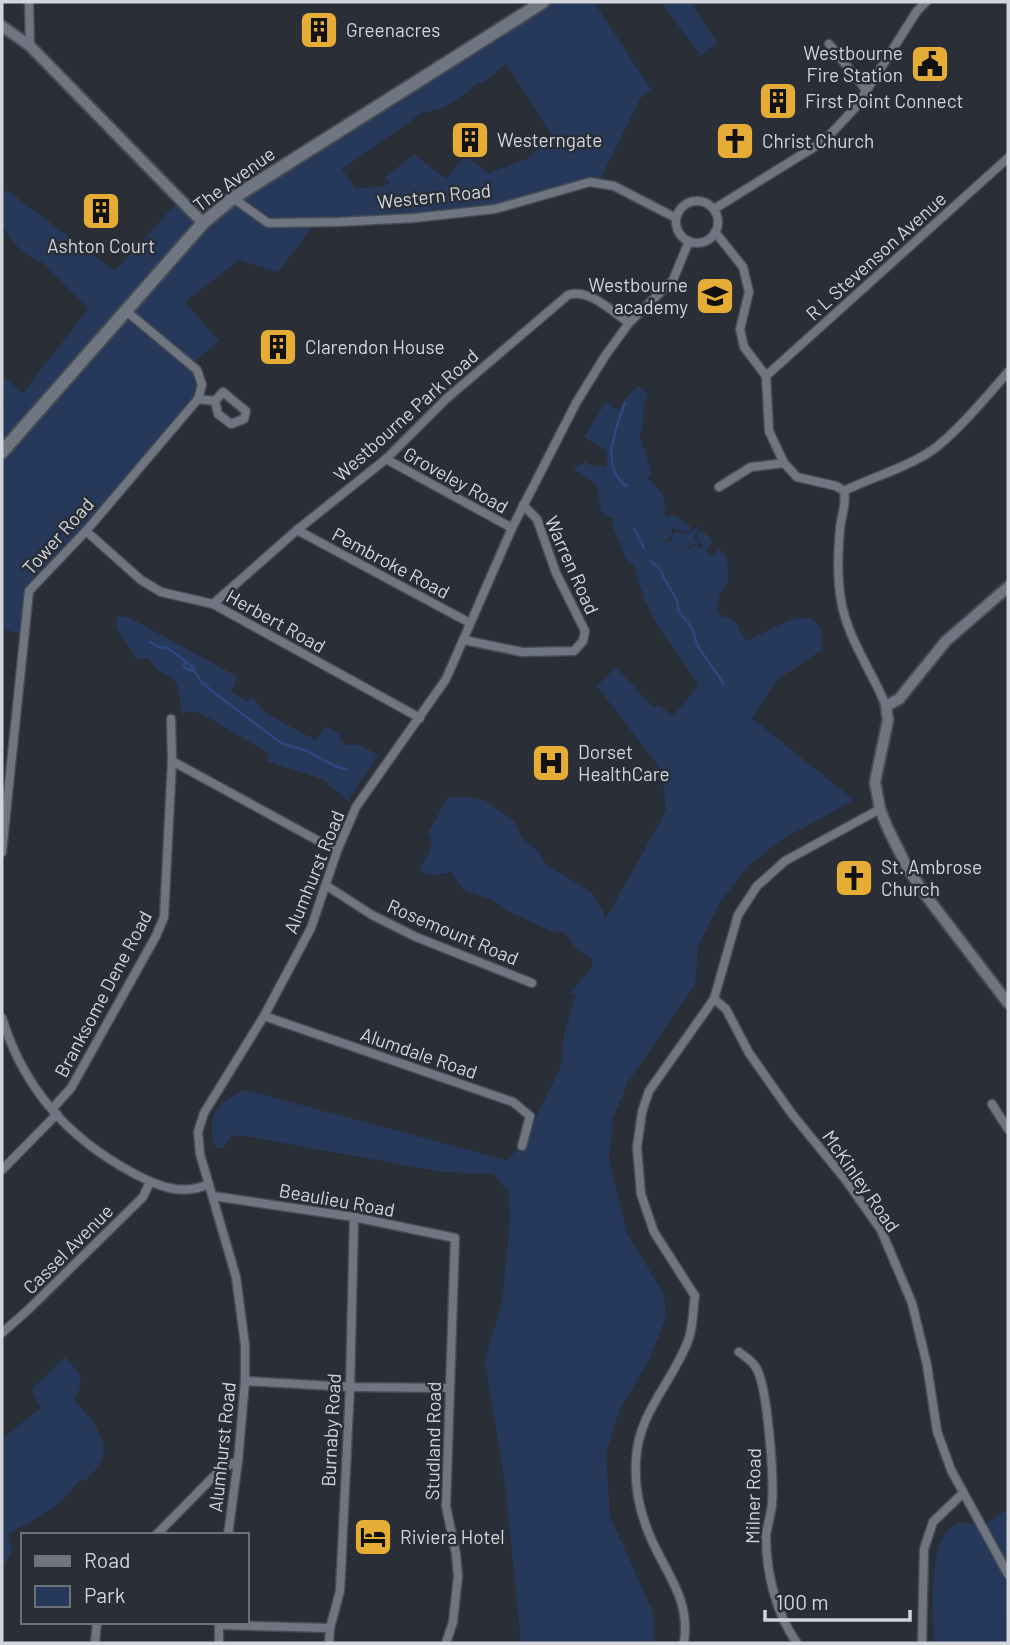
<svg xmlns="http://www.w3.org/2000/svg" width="1010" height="1645" font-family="Barlow,sans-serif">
  <rect width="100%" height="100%" fill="#292e37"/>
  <!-- green -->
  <g fill="#26395b" fill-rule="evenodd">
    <path d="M 543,2 L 597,2 L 595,4 L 651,89 L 640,99 L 598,184 L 495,209 L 316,222 L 278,272 L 239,260 L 185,302 L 219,341 L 190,365 L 202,385 L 198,399 L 29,591 L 24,636 L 2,628 L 2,411 L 6,405 L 2,401 L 2,375 L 23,393 L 88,309 L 42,262 C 27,260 7,238 2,223 C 0,215 2,204 2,195 L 7,190 L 115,271 L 180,199 L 203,222 ZM 506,64 L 553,137 L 526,159 L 489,173 L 465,155 L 446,179 L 414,154 L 385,177 L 389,183 L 383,187 L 355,188 L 342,169 L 410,122 C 423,108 431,114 445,106 C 457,101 468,91 478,83 L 483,83 Z"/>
    <polygon points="661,2 691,2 717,43 701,56"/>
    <path d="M 639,386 L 648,394 C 639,406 648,421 639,434 L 652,473 L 648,478 L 663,494 L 666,511 L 663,513 L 667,518 L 675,515 L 692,528 L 687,532 L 673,528 L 670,538 L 661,541 L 671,542 L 674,531 L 685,534 L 699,526 L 694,539 L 700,544 L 691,545 L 682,556 L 694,545 L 700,548 L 703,546 L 696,538 L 700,530 L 711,538 L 712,543 L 706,551 L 710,555 L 714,555 L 719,549 L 727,557 L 728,581 L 719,596 L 717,610 L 723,617 C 739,618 738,630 747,641 C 764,634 793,613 812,619 C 817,621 820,628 822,632 L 820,639 L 823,649 L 777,680 L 752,718 L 854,800 L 784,838 L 748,866 L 719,904 L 698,946 L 695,985 L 628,1082 L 613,1119 L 609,1160 L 627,1233 L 664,1294 L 666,1318 L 649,1360 L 620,1409 L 606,1453 L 610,1516 L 653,1612 L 653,1643 L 521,1643 L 505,1484 L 485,1361 L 502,1301 L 510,1222 L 509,1192 L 493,1174 L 443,1172 L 239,1135 L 231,1137 L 223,1148 L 216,1148 C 204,1118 217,1101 246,1090 L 506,1160 L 522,1146 L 561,1066 L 564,1035 L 576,995 L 570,993 L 592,967 L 592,959 C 588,956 581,953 577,949 C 567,940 569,929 552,932 L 502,908 L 493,900 L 463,890 L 451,872 C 437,875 432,878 419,870 C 425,859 437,844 428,833 L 448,797 L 467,797 L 486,801 L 514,821 L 523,839 L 538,851 L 546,864 L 592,893 L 603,911 L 605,920 L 666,811 L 662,771 L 597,686 L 616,667 L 653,707 L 660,706 L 673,716 L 699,685 L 656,623 L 644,598 L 633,564 L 626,559 L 612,524 L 614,521 L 612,517 L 609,518 L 601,512 L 597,485 L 573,469 L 587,461 L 590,465 L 606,467 L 607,451 L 584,437 L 606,402 L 619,410 L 627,397 Z"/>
    <polygon points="117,616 130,618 238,677 231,692 248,701 251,696 267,714 316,740 326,726 342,735 339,739 346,745 360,745 378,755 348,801 322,779 266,761 270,754 200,713 186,711 182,715 178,687 173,679 156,669 149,658 136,659 116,627"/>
    <path d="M 65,1357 C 82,1376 86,1378 74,1401 C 88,1413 110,1440 102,1461 C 102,1462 96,1469 95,1470 C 90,1477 87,1480 78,1482 C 60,1508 35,1520 8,1533 L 12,1550 L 2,1571 L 2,1439 L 40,1408 L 32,1389 Z"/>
    <path d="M 1008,1509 L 1006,1643 L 934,1643 C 934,1615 926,1538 956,1524 C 964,1521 974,1524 982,1527 Z"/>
  </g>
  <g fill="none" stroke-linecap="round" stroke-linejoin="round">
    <!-- stream -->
    <g stroke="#2c487e" stroke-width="2.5">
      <path d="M 625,402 C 617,427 598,467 627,486"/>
      <polyline points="634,528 644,548"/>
      <polyline points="650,560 659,568 677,601 679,612 692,628 698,647 724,684"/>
      <polyline points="150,642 160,648 166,647 192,666 200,680 213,692 281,743 307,751 335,766 346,769"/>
      <polyline points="185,662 184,665 185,668 194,671"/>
    </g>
    <!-- minor casing -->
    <g stroke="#474b53" stroke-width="11">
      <g id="minor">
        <polyline points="29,2 30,46"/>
        <polyline points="829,44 867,91"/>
        <polyline points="233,198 268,223 338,222 414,218 495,209 590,182 614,186 676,218"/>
        <circle cx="697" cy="222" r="21"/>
        <polyline points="714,209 824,141 856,107 917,11 926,2"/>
        <polyline points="715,232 743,267 749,292 740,329 744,347 766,376 769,431 784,463 797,477 836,486 844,491"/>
        <polyline points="766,376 1008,158"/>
        <polyline points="198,399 215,401 223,392 246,411 244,419 231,424 218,414 215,401"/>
        <polyline points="386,459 512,528"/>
        <polyline points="719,487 751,467 784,463"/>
        <path d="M 844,491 C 847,504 841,516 840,529 C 838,551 837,578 841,600 C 847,638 872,671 886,706"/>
        <path d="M 844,491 C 872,477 901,470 928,453 C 952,438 988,395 1008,372"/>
        <polyline points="297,530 470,623"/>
        <polyline points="86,531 141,580 161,592 213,604 420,718"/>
        <path d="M 213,604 L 297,530 L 386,459 L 446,399 L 568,295 C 589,288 613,312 629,323"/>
        <polyline points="464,640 522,652 574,651 583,641 585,631 556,573 537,519 523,505"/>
        <polyline points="172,761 337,851"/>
        <polyline points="2,852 29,591 86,531 198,399 202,385 197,370 125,310"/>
        <polyline points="327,886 372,915 416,937 532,983"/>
        <polyline points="714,999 726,1009 749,1053 792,1114 845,1179 881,1230 912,1303 927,1365 937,1431 951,1470 1008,1574"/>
        <polyline points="264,1016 513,1102 530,1116 522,1146"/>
        <path d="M 2,1018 C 24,1089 68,1138 133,1173 C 159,1187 182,1196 209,1184"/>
        <polyline points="992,1104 1008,1129"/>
        <polyline points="52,1109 71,1088 156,936 164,917 172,761 171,719"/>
        <polyline points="2,1170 57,1114"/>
        <polyline points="213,1196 354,1217 455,1238 446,1506 456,1554 458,1576 453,1622 446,1643"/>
        <polyline points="2,1333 29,1309 143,1197 150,1182"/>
        <path d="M 739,1352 C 744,1356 752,1361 755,1366 C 768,1383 774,1481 772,1504 C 771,1515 767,1526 766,1536 C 766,1572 776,1614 797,1643"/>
        <polyline points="245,1381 350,1387 449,1388"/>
        <polyline points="156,1535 222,1468 238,1461"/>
        <polyline points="228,1535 238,1461 245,1381 245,1345 236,1277 200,1154 198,1132 204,1113 264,1016 311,928 337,851 356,807 446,679 512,528 576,403 605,356 629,323 673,280 689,241"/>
        <polyline points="219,1625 330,1628"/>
        <polyline points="95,1643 97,1622"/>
        <polyline points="219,1643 219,1622"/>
        <polyline points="329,1643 330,1628 340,1591 350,1387 354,1217"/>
        <path d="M 684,1643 C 690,1601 670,1579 653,1543 C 641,1517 634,1489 636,1460 C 638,1412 674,1381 689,1338 C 693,1326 693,1309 695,1296 L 654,1232 L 641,1194 L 637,1147 L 642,1112 L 649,1091 L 714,999 L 738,915 L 757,886 L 785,861 L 880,809"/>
        <polyline points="922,1643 924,1549 933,1522 963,1493"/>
      </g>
    </g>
    <!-- tertiary casing -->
    <g stroke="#474b53" stroke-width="14">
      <g id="tertiary">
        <polyline points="2,26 30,46 203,223"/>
        <polyline points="1008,587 946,641 899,699 886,706 888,720 875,782 880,809 888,829 908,869 927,897 1008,1003"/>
      </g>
    </g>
    <!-- secondary casing -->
    <g stroke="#474b53" stroke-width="16">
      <polyline id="secondary" points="2,452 203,223 233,198 543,2"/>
    </g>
    <!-- minor -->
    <use href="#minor" stroke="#707681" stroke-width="8"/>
    <!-- tertiary -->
    <use href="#tertiary" stroke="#707681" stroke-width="10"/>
    <!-- secondary -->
    <use href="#secondary" stroke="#707681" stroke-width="12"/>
  </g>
  <!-- icons -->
  <defs>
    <g id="building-square" transform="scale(2.0125)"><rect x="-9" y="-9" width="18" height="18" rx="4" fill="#e5ad35" stroke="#292e37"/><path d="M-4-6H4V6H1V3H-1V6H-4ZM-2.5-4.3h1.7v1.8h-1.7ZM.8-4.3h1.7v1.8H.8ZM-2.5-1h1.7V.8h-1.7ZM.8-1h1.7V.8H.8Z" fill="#111"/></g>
    <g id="civic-square" transform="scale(2.0125)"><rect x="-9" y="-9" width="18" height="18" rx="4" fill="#e5ad35" stroke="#292e37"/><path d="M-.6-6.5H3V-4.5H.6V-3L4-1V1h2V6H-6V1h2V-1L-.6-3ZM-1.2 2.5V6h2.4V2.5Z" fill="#111"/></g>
    <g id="church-square" transform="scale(2.0125)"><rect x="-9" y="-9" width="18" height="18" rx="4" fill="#e5ad35" stroke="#292e37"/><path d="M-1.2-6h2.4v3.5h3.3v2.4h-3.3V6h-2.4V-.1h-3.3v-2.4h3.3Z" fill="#111"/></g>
    <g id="school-square" transform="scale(2.0125)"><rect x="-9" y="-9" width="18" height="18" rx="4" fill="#e5ad35" stroke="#292e37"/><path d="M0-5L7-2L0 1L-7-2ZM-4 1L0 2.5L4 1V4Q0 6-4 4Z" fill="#111"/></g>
    <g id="hospital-square" transform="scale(2.0125)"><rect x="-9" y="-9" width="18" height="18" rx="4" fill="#e5ad35" stroke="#292e37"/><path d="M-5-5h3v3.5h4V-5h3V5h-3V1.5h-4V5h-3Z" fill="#111"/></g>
    <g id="hotel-square" transform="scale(2.0125)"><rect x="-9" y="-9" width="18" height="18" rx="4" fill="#e5ad35" stroke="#292e37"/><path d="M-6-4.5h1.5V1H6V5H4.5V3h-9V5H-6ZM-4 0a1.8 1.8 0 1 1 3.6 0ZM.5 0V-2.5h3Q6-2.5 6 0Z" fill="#111"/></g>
  </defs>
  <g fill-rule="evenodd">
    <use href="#building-square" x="319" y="30"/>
    <use href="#civic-square" x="930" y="64"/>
    <use href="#building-square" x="778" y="101"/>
    <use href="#building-square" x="470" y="140"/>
    <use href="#church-square" x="735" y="141"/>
    <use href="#building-square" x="101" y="211"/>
    <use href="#school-square" x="715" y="296"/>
    <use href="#building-square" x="278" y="347"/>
    <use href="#hospital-square" x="551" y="763"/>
    <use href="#church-square" x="854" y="878"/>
    <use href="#hotel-square" x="373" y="1537"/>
  </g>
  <g text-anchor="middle" stroke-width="5" stroke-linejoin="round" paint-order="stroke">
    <!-- poi labels -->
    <g font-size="19" fill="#d2d5db" stroke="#292e37" text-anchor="start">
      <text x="346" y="37">Greenacres</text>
      <text x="903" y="60" text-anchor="end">Westbourne<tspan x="903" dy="22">Fire Station</tspan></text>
      <text x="805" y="108">First Point Connect</text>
      <text x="497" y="147">Westerngate</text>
      <text x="762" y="148">Christ Church</text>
      <text x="101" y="253" text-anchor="middle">Ashton Court</text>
      <text x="688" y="292" text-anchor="end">Westbourne<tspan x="688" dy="22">academy</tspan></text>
      <text x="305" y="354">Clarendon House</text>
      <text x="578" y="759">Dorset<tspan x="578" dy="22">HealthCare</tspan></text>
      <text x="881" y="874">St. Ambrose<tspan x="881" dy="22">Church</tspan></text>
      <text x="400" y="1544">Riviera Hotel</text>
    </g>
    <!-- street labels -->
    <g font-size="19" fill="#d2d5db" stroke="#292e37">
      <text transform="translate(234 179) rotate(-36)" y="7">The Avenue</text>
      <text transform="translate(434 196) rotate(-6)" y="7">Western Road</text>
      <text transform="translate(876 256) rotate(-42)" y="7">R L Stevenson Avenue</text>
      <text transform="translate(406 415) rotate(-42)" y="7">Westbourne Park Road</text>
      <text transform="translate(456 480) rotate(29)" y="7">Groveley Road</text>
      <text transform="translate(58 536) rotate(-48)" y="7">Tower Road</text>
      <text transform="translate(391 563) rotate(28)" y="7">Pembroke Road</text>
      <text transform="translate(572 565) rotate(66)" y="7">Warren Road</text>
      <text transform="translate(276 621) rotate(29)" y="7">Herbert Road</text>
      <text transform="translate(314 872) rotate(-68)" y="7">Alumhurst Road</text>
      <text transform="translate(453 932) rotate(23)" y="7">Rosemount Road</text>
      <text transform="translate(103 994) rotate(-62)" y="7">Branksome Dene Road</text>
      <text transform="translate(419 1053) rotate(19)" y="7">Alumdale Road</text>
      <text transform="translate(861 1181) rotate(55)" y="7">McKinley Road</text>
      <text transform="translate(337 1200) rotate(10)" y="7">Beaulieu Road</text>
      <text transform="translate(68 1249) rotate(-45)" y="7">Cassel Avenue</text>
      <text transform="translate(331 1430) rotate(-87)" y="7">Burnaby Road</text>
      <text transform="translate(433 1441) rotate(-89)" y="7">Studland Road</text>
      <text transform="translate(222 1447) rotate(-84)" y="7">Alumhurst Road</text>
      <text transform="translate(753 1496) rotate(-89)" y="7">Milner Road</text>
    </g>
  </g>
  <!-- border -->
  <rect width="1010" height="1645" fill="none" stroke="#d2d5db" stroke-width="7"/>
  <!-- legend -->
  <rect x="21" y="1533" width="228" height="91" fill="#292e37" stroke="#6d7179" stroke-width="2"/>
  <rect x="35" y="1556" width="35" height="10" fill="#707681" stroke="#6d7179" stroke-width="2"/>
  <text x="84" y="1568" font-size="21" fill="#d2d5db">Road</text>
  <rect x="35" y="1586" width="35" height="21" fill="#26395b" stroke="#6d7179" stroke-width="2"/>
  <text x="84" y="1603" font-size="21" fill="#d2d5db">Park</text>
  <!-- scale -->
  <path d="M765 1610v10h145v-10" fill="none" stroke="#d2d5db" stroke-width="3.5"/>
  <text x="776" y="1610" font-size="21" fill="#d2d5db" stroke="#292e37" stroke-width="5" paint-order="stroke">100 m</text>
</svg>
